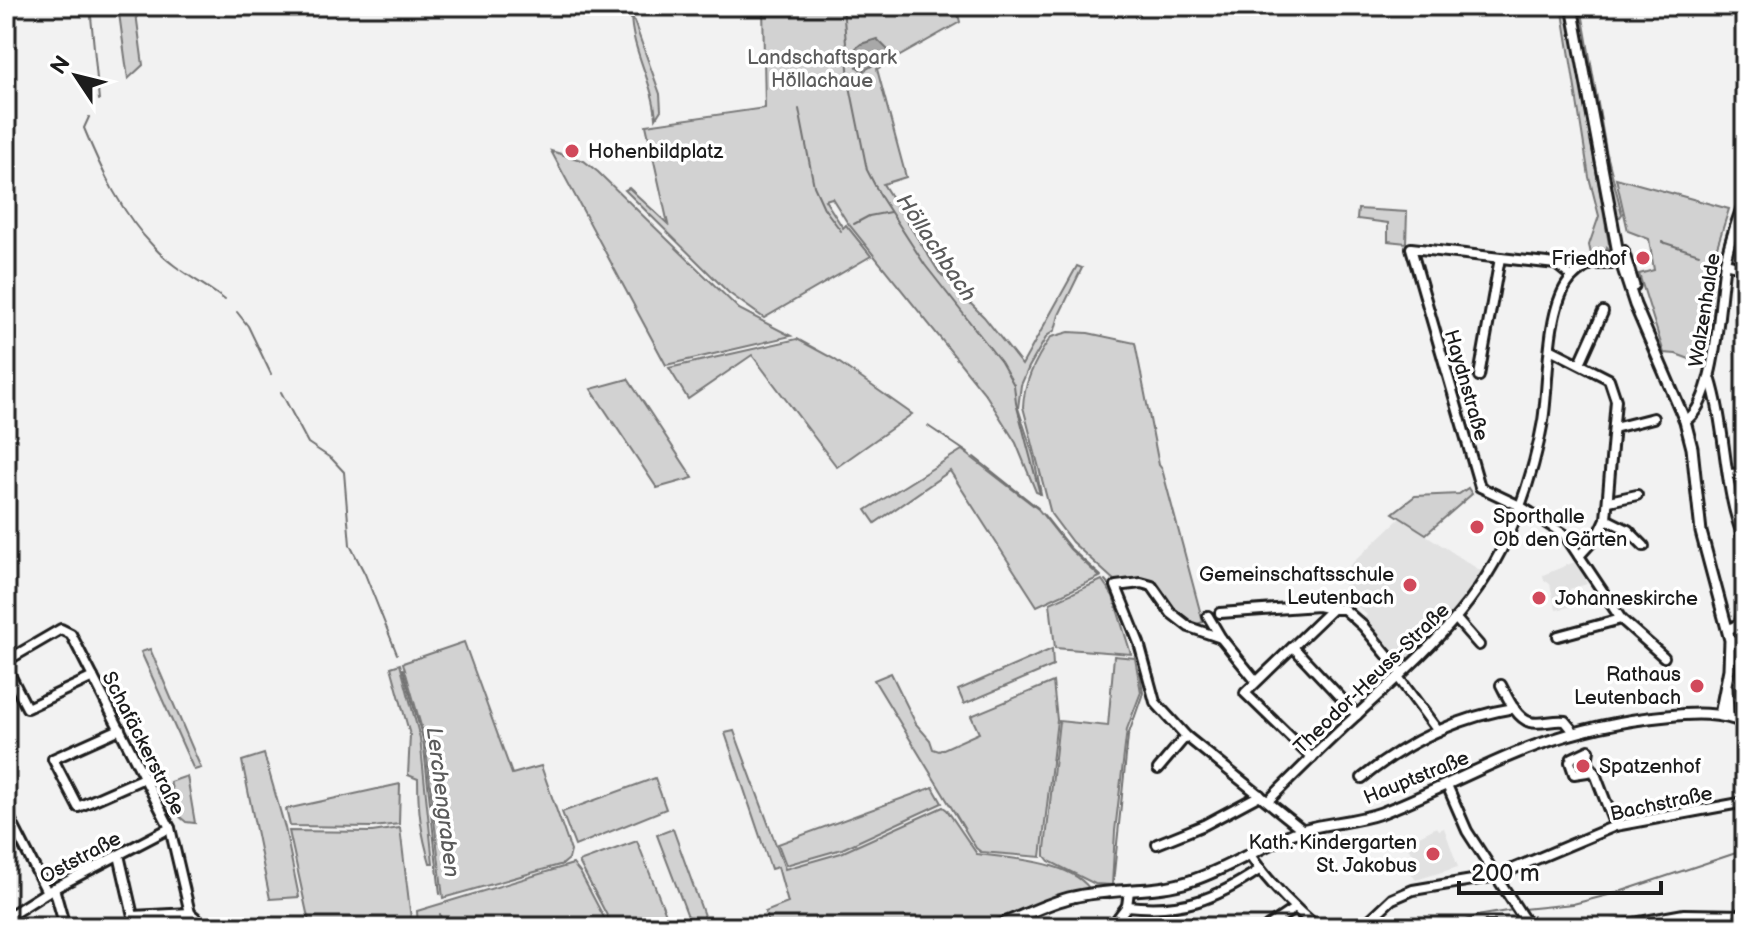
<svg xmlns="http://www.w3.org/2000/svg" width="1751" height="933" font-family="'Balsamiq Sans',sans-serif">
  <rect width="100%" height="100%" fill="#f2f2f2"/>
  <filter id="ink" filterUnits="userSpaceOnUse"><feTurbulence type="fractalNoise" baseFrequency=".0125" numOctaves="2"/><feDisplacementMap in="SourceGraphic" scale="16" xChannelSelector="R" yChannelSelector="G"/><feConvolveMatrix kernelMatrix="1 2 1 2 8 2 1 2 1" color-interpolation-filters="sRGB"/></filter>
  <g filter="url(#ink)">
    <!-- built -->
    <g fill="#e2e2e2">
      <polygon points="1400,518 1484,573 1453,618 1402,666 1362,621 1367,615 1347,596 1342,573"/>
      <polygon points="1577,561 1587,584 1570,589 1574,606 1556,610 1550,584 1544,580 1543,575"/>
      <polygon points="1437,827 1439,830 1444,828 1458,867 1416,880 1408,870 1420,864 1405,843"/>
    </g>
    <!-- green -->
    <g fill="#d2d2d2" stroke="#777" stroke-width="2">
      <polygon points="118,6 135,6 143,65 128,79"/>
      <polygon points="763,6 956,6 960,22 877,69 906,177 883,184 939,272 984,317 1022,365 1077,266 1082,268 1059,315 1055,330 1047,336 1029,367 1021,385 1018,408 1034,457 1041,494 1036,492 1016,443 986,395 847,222 832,198 825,200 843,228 846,225 871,256 764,318 729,293 625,190 629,188 668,224 646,125 765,108"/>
      <polygon points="1562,6 1566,6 1571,28 1609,244 1610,235 1583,93 1574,29 1613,243 1610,251 1607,247 1605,254 1596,257 1591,254 1589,245 1599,216 1589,177"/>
      <polygon points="1576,6 1581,6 1582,12 1606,150 1622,214 1620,217 1616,216 1608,186"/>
      <path d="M 631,13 L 660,94 L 661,110 L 656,118 C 653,81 631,50 631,13 Z"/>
      <polygon points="551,151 584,161 598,172 739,309 791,336 666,365"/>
      <polygon points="1616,178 1729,209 1717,247 1703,364 1676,354 1664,353 1639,274 1654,270 1649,239 1628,231"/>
      <polygon points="1358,209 1407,212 1406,243 1388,241 1388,223 1357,219"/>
      <path d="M 1069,332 L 1088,333 L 1135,343 L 1159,465 L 1162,469 L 1203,622 L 1191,626 L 1173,612 L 1153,583 L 1116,582 L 1072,542 L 1051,514 L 1023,407 C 1024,381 1036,358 1051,337 Z"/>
      <polygon points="797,339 834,359 912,414 837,467 752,355 688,399 669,368"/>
      <polygon points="628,379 693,478 657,488 591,389"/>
      <polygon points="962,450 1038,509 1070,549 1100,577 1037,606 950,471 875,523 866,510"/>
      <polygon points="1468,488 1472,494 1426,534 1393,513 1415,496 1459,494"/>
      <polygon points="1102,580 1113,596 1131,654 1055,648 1050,603"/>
      <polygon points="464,642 512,774 541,766 571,851 569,859 563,864 443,898 425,740 403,663"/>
      <polygon points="150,649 201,768 194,770 141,652"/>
      <polygon points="1052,649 1053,666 964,704 958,690"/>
      <polygon points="1114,656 1135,658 1141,692 1127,729 1115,831 1112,885 1095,884 1049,861 1045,856 1045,849 1059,721 1108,726"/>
      <path d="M 400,664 L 420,738 L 433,863 L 430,863 C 421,833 418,810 418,779 L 408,775 L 410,735 L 391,667 Z"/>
      <polygon points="891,673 916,724 930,740 933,749 939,751 979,733 971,716 1053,682 1057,720 1041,857 981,852 976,848 874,680"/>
      <path d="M 734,731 L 785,869 L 841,853 L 943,807 L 947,810 L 977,854 C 1009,858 1069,861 1089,888 L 982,927 L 769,927 L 765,912 L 788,903 L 778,867 L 771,869 L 725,733 Z"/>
      <polygon points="264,754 285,828 299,897 270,899 242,761"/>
      <polygon points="187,776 195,823 186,822 180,817 170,782"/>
      <polygon points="655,778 666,809 575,846 562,812"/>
      <polygon points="400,784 399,824 373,827 290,826 286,809"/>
      <polygon points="933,787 942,803 842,849 786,865 778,844"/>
      <polygon points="400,828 412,927 310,927 289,831 372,832"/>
      <polygon points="673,829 708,927 692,927 657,835"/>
      <polygon points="637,841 671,927 613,927 579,862"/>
      <polygon points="573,864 581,874 609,927 418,927 417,911"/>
    </g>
    <!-- water -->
    <polygon fill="#a8a8a8" stroke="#707070" stroke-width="2" points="877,39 892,54 863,71 857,67 855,49 861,44"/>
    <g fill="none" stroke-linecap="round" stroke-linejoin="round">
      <!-- stream -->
      <g stroke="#707070" stroke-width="2">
        <polyline points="90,6 99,100"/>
        <polyline points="843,6 849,81 867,170 881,197 925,265 1001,362 1014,385 1016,403 1040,494"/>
        <polyline points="799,109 814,186 824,208 841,231"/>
        <path d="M 89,117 L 84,128 C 101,170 122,214 154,247 C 173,269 202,282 225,300"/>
        <polyline points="854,224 869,216 890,212"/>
        <polyline points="1662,242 1699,254"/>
        <polyline points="237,312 248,326 271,374"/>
        <polyline points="281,392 308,443 332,459 344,472 350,545 365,574 397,654"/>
        <polyline points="928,426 968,453"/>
        <polyline points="974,457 1038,508"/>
        <polyline points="1044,515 1070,548 1101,576"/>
        <polyline points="1105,580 1110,586 1135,649"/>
        <polyline points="403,669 423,739 440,894"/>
        <polyline points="1113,883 1128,736 1143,693 1138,661"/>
        <polyline points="1523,909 1573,904 1616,893 1745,850"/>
        <polyline points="440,914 442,927"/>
        <polyline points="1046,927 1051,917"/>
        <polyline points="1445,927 1477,916 1513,910"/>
      </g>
      <!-- minor casing -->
      <g stroke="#1c1c1c" stroke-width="14">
        <g id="minor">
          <polyline points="1725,263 1745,268"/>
          <polyline points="1594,264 1611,264 1624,261"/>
          <polyline points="1572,277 1556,264 1411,248 1480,487 1520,506 1565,535 1621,619 1664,657"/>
          <polyline points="1550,349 1609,379 1616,400 1606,519 1599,534 1579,556"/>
          <polyline points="1580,363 1603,312"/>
          <polyline points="1479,376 1500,258"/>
          <path d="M 1710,377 C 1727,431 1723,490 1745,542"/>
          <path d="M 1685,421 C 1717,403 1719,299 1725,263 C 1729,241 1738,219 1745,198"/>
          <polyline points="1614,428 1653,418"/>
          <polyline points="1729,474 1745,473"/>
          <polyline points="1609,501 1637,495"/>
          <polyline points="1606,519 1628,530 1644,546"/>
          <polyline points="1220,613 1318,606 1332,609"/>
          <polyline points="1208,616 1221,638 1256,681"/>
          <polyline points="1457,620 1479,645"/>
          <polyline points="1728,630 1740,623 1745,598"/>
          <polyline points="1558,636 1621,619"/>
          <polyline points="1221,638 1189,627 1171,613 1152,586 1141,583 1116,586 1139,643 1155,702 1186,736 1303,830"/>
          <polyline points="1293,647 1357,715"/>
          <polyline points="6,661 61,629 71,634 170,828 190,913 196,918 199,927"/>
          <polyline points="6,667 27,708 93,677"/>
          <polyline points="1398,677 1438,731"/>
          <path d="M 1501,685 C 1507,696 1516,718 1530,722 C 1541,725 1554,719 1565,721 L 1575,733"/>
          <polyline points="120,729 53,759 78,807 144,778"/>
          <polyline points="1312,758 1245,693 1332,609 1344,609 1363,626 1402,673"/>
          <polyline points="1158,769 1186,736"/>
          <polyline points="1594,771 1574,774 1570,762 1572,758 1589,750 1587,763 1594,771 1615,826"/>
          <path d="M 1362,778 C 1407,742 1457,717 1514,708"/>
          <polyline points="1447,785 1467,831 1529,927"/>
          <path d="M 1268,801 C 1298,771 1328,741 1360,712 C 1429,648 1486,601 1519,509 C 1529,482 1538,450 1543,421 C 1549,383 1546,315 1567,284 C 1578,267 1604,257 1624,252"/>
          <polyline points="6,811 47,892"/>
          <polyline points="1157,844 1204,825 1260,795"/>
          <polyline points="119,855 133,916 190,913"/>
          <path d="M 1250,855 C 1268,882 1292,906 1317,927"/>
          <polyline points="54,888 65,927"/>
          <path d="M 1127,906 C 1182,912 1214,900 1259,870"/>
          <polyline points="6,918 47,892 170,828"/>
          <polyline points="1111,927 1127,906 1129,891"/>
          <polyline points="1267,927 1295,908"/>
          <polyline points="1362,927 1392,899 1413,890 1496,876 1615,826 1745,802"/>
          <polyline points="1485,927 1529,927"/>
          <polyline points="1612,927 1684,914 1745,915"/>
        </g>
      </g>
      <!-- tertiary casing -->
      <g stroke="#1c1c1c" stroke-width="15">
        <g id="tertiary">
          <polyline points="1572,6 1618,253 1635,305 1685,421 1692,448 1701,532 1730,640 1729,669 1720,715"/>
          <polyline points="1623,251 1634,286"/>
          <polyline points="1727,688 1728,716"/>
          <path d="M 994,927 C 1020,918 1046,903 1073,897 C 1113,887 1154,894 1193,880 C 1226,869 1255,850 1287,836 C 1317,822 1350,824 1381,813 C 1434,793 1484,764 1537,745 C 1579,730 1623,720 1667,716 C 1694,713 1720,712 1745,723"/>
        </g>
      </g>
      <!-- minor -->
      <use href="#minor" stroke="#fff" stroke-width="8"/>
      <!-- tertiary -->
      <use href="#tertiary" stroke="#fff" stroke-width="9"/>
    </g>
  </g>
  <!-- markers -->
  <g fill="#d1495b" stroke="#fff" stroke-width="3">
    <circle cx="572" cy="151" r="8"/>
    <circle cx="1643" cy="258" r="8"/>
    <circle cx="1477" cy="527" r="8"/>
    <circle cx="1410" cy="585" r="8"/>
    <circle cx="1539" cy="598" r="8"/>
    <circle cx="1697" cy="686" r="8"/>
    <circle cx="1583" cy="766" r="8"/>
    <circle cx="1433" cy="854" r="8"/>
  </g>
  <g text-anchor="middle" stroke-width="7" stroke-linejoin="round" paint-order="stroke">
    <!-- park labels -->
    <g font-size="20" fill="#5c5c5c" stroke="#fff">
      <text x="822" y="64">Landschaftspark<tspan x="822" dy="23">Höllachaue</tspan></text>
    </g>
    <!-- poi labels -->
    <g font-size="20" fill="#1c1c1c" stroke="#fff" text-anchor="start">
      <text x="588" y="158">Hohenbildplatz</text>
      <text x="1627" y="265" text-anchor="end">Friedhof</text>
      <text x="1493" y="523">Sporthalle<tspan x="1493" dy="23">Ob den Gärten</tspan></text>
      <text x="1394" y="581" text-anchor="end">Gemeinschaftsschule<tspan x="1394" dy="23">Leutenbach</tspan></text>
      <text x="1555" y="605">Johanneskirche</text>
      <text x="1681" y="681" text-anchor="end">Rathaus<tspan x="1681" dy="23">Leutenbach</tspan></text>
      <text x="1599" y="773">Spatzenhof</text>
      <text x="1417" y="849" text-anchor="end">Kath. Kindergarten<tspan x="1417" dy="23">St. Jakobus</tspan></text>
    </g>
    <!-- street labels -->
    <g font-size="20" fill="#1c1c1c" stroke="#fff">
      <text transform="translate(1704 310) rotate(-81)" y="7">Walzenhalde</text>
      <text transform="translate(1467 385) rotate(74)" y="7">Haydnstraße</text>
      <text transform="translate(1371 678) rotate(-44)" y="7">Theodor-Heuss-Straße</text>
      <text transform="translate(144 743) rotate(63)" y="7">Schafäckerstraße</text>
      <text transform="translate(1416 777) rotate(-22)" y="7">Hauptstraße</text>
      <text transform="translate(1661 803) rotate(-12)" y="7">Bachstraße</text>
      <text transform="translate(80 857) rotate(-28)" y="7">Oststraße</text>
    </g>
    <!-- water labels -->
    <g font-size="22" font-style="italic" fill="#5b5b5b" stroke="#fff">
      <text transform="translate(937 247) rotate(56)" y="8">Höllachbach</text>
      <text transform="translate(444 802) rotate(83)" y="8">Lerchengraben</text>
    </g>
  </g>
  <!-- margin -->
  <rect width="1751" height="933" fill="none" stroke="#fff" stroke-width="32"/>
  <rect x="16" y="16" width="1719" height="901" fill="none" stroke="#1c1c1c" stroke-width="3" filter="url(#ink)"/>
  <!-- north arrow -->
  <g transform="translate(76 76) rotate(305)" stroke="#ffffff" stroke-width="6" paint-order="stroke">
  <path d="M0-6L14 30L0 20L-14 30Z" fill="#1c1c1c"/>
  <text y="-12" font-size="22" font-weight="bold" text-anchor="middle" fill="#1c1c1c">N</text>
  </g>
  <!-- scale -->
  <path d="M1459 881v12h202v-12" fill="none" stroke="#1c1c1c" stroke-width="4"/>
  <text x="1471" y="881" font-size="24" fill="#1c1c1c" stroke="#ffffff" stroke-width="6" paint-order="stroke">200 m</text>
</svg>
